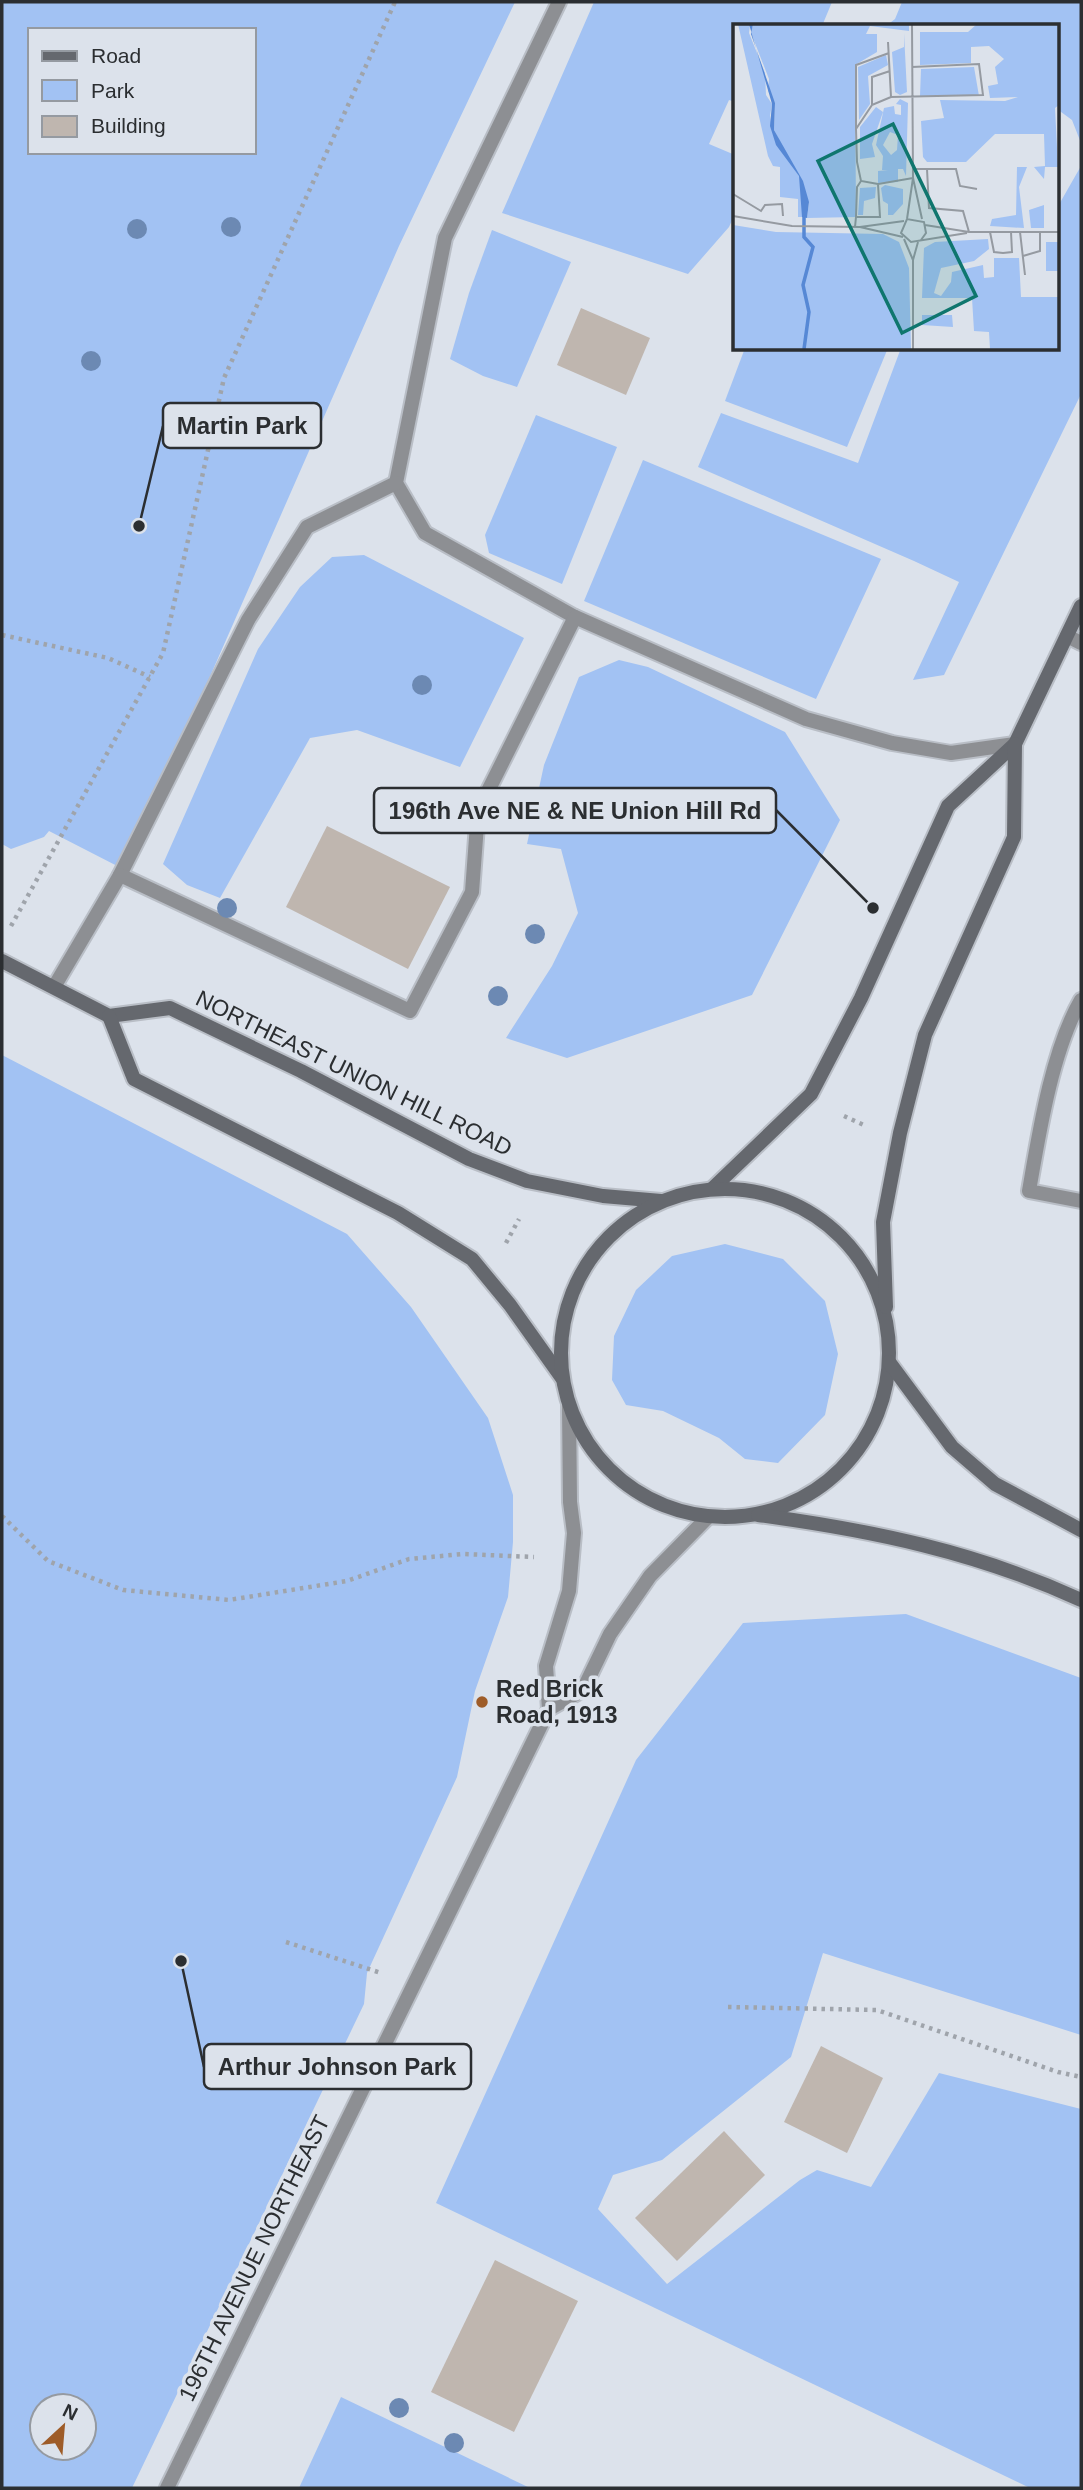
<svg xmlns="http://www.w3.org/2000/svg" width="1083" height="2490" font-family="Helvetica,sans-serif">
  <rect width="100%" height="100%" fill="#dce2eb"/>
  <!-- green -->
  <g fill="#a2c2f3" fill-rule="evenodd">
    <path d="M 2,2 L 515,2 L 399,246 L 125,870 L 49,831 L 44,837 L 11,849 L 2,844 ZM 30,30 L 254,30 L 254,152 L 30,152 Z"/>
    <polygon points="594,2 832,2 822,26 735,26 735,102 729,100 709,144 735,155 735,214 729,227 688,274 502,213"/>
    <polygon points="902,2 1081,2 1081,143 1072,120 1057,109 1057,26 886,26 895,19"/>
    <polygon points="1081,166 1081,394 944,675 913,680 959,582 914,561 698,467 721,413 858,463 901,348 915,350 917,348 1057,348 1057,208"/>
    <polygon points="492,230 571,262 517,387 483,376 450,359 469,293"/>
    <polygon points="745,348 888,348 847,447 725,401"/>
    <polygon points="536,415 617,447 562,584 489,553 485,535"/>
    <polygon points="643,460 881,559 816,699 584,601"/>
    <polygon points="364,555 524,638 460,767 357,730 310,738 220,898 187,885 163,864 258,649 300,587 332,557"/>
    <polygon points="619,660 648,667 785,732 840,820 752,995 567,1058 506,1038 552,966 578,913 561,849 527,844 544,765 579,677"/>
    <path d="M 2,1055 L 347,1234 L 411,1307 L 488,1418 L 513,1495 L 513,1542 L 508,1597 L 475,1691 L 457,1777 L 367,1973 L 364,2004 L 132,2488 L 2,2488 ZM 84,2406 L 84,2448 L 42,2448 L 42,2406 Z"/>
    <polygon points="725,1244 783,1259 825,1301 838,1354 825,1415 778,1463 745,1459 719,1438 663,1411 626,1405 612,1380 614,1336 636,1290 672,1256"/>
    <polygon points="906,1614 1081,1678 1081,2035 823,1953 791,2057 662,2160 613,2175 598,2209 667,2284 800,2180 817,2170 871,2187 939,2073 1081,2109 1081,2488 1030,2488 436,2203 636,1760 743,1623"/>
    <polygon points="341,2397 530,2488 299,2488"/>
  </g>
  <!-- building -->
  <g fill="#bfb6af">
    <polygon points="581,308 650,338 626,395 557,365"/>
    <polygon points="327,826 450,887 408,969 286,907"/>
    <polygon points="821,2046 883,2078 847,2153 784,2122"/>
    <polygon points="724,2131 765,2175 677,2261 635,2218"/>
    <polygon points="495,2260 578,2301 514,2432 431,2392"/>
  </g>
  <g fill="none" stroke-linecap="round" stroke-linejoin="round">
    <!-- lane casing -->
    <g stroke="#b9bec6" stroke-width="18">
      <g id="lane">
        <polyline points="559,2 445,238 396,483 425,533 575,617"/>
        <polyline points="1067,636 1081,643"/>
        <polyline points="120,875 248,620 307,527 396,483"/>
        <polyline points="54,987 120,875 410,1011 472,892 478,811 575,617 806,719 892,743 951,753 1015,744"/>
        <path d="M 1081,1000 C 1052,1050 1039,1133 1029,1191 L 1081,1201"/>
      </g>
    </g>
    <!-- street casing -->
    <g stroke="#b9bec6" stroke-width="18">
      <g id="street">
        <polyline points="549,1709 583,1690 610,1634 650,1576 708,1517"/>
        <polyline points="167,2488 549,1709 546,1666 569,1591 574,1533 570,1502 569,1406"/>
      </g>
    </g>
    <!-- secondary casing -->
    <g stroke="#b9bec6" stroke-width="18">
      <g id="secondary">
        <polyline points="2,961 109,1016 170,1008 301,1071 469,1159 527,1181 603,1196 661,1201"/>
        <polyline points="109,1016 134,1079 398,1213 472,1259 510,1305 562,1378"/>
        <polyline points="712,1189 811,1094 861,998 948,806 1015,744 1081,606"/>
        <circle cx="725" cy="1353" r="164"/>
        <polyline points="886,1307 883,1222 900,1133 925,1035 1014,837 1015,744"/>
        <polyline points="889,1362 952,1447 995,1484 1081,1530"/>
        <path d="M 758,1515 C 871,1530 977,1552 1081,1600"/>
      </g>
    </g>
    <!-- path -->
    <g stroke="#9fa4ab" stroke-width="4.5" stroke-dasharray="3.5 5" stroke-linecap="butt">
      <polyline points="2,635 108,658 150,677"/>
      <polyline points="11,926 163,653 224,378 395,2"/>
      <polyline points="844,1116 866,1126"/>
      <polyline points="506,1243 519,1219"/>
      <polyline points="2,1516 48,1561 123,1590 229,1600 347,1581 409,1559 463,1554 534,1557"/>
      <polyline points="286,1942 381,1973"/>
      <polyline points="728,2007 877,2010 1058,2072 1081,2077"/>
    </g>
    <!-- lane -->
    <use href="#lane" stroke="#8d8f93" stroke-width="14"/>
    <!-- street -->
    <use href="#street" stroke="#8d8f93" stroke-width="14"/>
    <!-- secondary -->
    <use href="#secondary" stroke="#65686e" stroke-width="14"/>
  </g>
  <!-- trees -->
  <g fill="#6c89b3">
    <circle cx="231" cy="227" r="10"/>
    <circle cx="137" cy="229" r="10"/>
    <circle cx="91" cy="361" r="10"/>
    <circle cx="422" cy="685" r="10"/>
    <circle cx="227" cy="908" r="10"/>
    <circle cx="535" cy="934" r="10"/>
    <circle cx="498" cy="996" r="10"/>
    <circle cx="399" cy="2408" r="10"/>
    <circle cx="454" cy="2443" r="10"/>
  </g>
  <!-- markers -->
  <circle fill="#9e5c28" stroke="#dce2eb" stroke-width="2.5" cx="482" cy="1702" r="7"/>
  <g text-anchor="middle" stroke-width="7" stroke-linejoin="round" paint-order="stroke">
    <!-- street labels -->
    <g font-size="23" fill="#2b2e31" stroke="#dce2eb">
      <text transform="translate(354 1073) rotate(26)" y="8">NORTHEAST UNION HILL ROAD</text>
      <text transform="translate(254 2258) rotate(-64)" y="8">196TH AVENUE NORTHEAST</text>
    </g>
    <!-- poi labels -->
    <g font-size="23" font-weight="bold" fill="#2b2e31" stroke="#dce2eb" text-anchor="start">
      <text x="496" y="1697">Red Brick<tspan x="496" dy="26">Road, 1913</tspan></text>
    </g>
  </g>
  <!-- overview -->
  <g transform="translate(733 24)">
    <rect width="326" height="326" fill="#dce2eb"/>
    <path d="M 5,0 L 17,1 L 16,9 L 32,49 L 33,71 L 39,80 L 37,92 L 40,110 L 48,120 L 41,106 L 42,79 L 35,67 L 36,55 L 18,9 L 20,0 L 176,0 L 176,7 L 137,2 L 133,10 L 144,10 L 144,28 L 122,41 L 123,193 L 74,194 L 76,178 L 69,173 L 69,193 L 65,193 L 65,175 L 47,173 L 47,143 L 40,142 L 35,132 ZM 244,0 L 325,0 L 326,81 L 322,84 L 325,143 L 312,143 L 311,155 L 301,143 L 312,142 L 311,110 L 262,110 L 233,138 L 194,138 L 190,133 L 188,97 L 211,94 L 207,76 L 272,77 L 285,73 L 257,74 L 255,62 L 265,60 L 262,43 L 271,35 L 256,22 L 238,23 L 238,39 L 187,41 L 187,8 L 235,8 ZM 171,9 L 174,68 L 167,71 L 162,68 L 159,28 L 171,23 ZM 153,31 L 155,41 L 135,52 L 137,80 L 126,96 L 125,43 ZM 241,43 L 246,72 L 187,72 L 188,45 ZM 167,75 L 175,79 L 173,152 L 170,145 L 165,145 L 165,158 L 145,159 L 145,147 L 155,146 L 149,146 L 150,132 L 143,121 L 151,84 L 161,82 L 162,90 L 168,91 L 168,81 L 163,80 ZM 157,108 L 165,111 L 164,126 L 158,131 L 150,121 ZM 143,83 L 150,88 L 139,120 L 142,133 L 127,135 L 127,103 ZM 284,143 L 294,143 L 286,163 L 291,204 L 257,202 L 259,195 L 283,191 ZM 152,161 L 170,165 L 170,180 L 160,191 L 155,191 L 155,180 L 150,177 L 148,164 ZM 143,163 L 142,174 L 131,177 L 130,191 L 125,191 L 127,164 ZM 311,181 L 311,204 L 298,204 L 296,186 ZM 0,201 L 43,208 L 150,210 L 166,218 L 176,244 L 178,325 L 0,325 ZM 255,215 L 256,225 L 241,237 L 208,244 L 201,269 L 208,272 L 218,258 L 219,248 L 250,241 L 251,254 L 261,253 L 261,234 L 286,234 L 288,273 L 325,273 L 325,325 L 257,325 L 256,308 L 241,307 L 239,274 L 189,274 L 191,224 L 202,218 ZM 313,218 L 325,218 L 325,247 L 313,247 ZM 189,291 L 219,291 L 220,303 L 189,301 Z" fill="#a2c2f3" fill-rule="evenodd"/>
    <path d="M 16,0 L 20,0 L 18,10 L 42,79 L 41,106 L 70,157 L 76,178 L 74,194 L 69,193 L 66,152 L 43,121 L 37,102 L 39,80 Z" fill="#5688d5"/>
    <path fill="none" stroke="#5688d5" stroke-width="3.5" d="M 71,193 L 71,213 L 80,223 L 70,261 L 76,288 L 71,325"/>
    <path fill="none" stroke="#959aa1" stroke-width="2" d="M 155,18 L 158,73 L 250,71 L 246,40 L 179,43M 157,47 L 139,53 L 139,81 L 158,73M 139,81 L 123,105 L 124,138 L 128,157 L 145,160M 123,105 L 123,41 L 156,29M 180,145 L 223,145 L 227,162 L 244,165M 194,145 L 196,184 L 230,187 L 236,208M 180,154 L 189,195M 0,170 L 28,187 L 32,181 L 49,180 L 50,192M 0,192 L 59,202 L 127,203 L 171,197M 123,193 L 124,163 L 128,157M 174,195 L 180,154 L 179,0M 192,201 L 236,208 L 326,208M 122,203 L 123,193 L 147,193 L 145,160 L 180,154M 127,203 L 170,213M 257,208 L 261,228 L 270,229 L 279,228 L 278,208M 287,208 L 292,251M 171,215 L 180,236M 188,216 L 193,209 L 191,198 L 174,195 L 168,209 L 178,218 L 234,209M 290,232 L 307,227 L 307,208M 180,325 L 180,236 L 185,218"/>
    <path fill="#0f766e" fill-opacity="0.15" stroke="#0f766e" stroke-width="3.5" d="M 160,100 L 243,272 L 169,309 L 85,137 Z"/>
    <rect width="326" height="326" fill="none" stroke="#2b2e31" stroke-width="3.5"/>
  </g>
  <!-- callouts -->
  <path fill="none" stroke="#2b2e31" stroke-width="2.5" d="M139 526L163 426M873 908L776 810M181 1961L204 2067"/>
  <g fill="#2b2e31" stroke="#dce2eb" stroke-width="2.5">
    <circle cx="139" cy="526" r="7"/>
    <circle cx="873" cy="908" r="7"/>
    <circle cx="181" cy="1961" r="7"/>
  </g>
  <g fill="#dce2eb" stroke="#2b2e31" stroke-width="2.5">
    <rect x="163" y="403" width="158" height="45" rx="7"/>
    <rect x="374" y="788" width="402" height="45" rx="7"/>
    <rect x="204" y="2044" width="267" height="45" rx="7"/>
  </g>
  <g font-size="24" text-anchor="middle" font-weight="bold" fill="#2b2e31">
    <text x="242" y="434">Martin Park</text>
    <text x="575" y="819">196th Ave NE &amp; NE Union Hill Rd</text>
    <text x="337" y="2075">Arthur Johnson Park</text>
  </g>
  <!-- border -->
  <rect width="1083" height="2490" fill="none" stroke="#2b2e31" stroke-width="7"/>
  <!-- legend -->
  <rect x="28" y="28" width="228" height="126" fill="#dce2eb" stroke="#959aa1" stroke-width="2"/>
  <rect x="42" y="51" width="35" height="10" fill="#65686e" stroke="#959aa1" stroke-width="2"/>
  <text x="91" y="63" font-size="21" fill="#2b2e31">Road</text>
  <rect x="42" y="80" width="35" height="21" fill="#a2c2f3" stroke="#959aa1" stroke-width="2"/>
  <text x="91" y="98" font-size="21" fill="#2b2e31">Park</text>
  <rect x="42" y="116" width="35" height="21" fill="#bfb6af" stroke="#959aa1" stroke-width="2"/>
  <text x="91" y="133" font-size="21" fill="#2b2e31">Building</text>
  <!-- north arrow -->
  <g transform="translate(63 2427) rotate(26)"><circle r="33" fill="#dce2eb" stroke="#959aa1" stroke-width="2"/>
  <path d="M0-5L12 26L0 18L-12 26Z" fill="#9e5c28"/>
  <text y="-10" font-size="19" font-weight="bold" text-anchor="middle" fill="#2b2e31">N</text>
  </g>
</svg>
